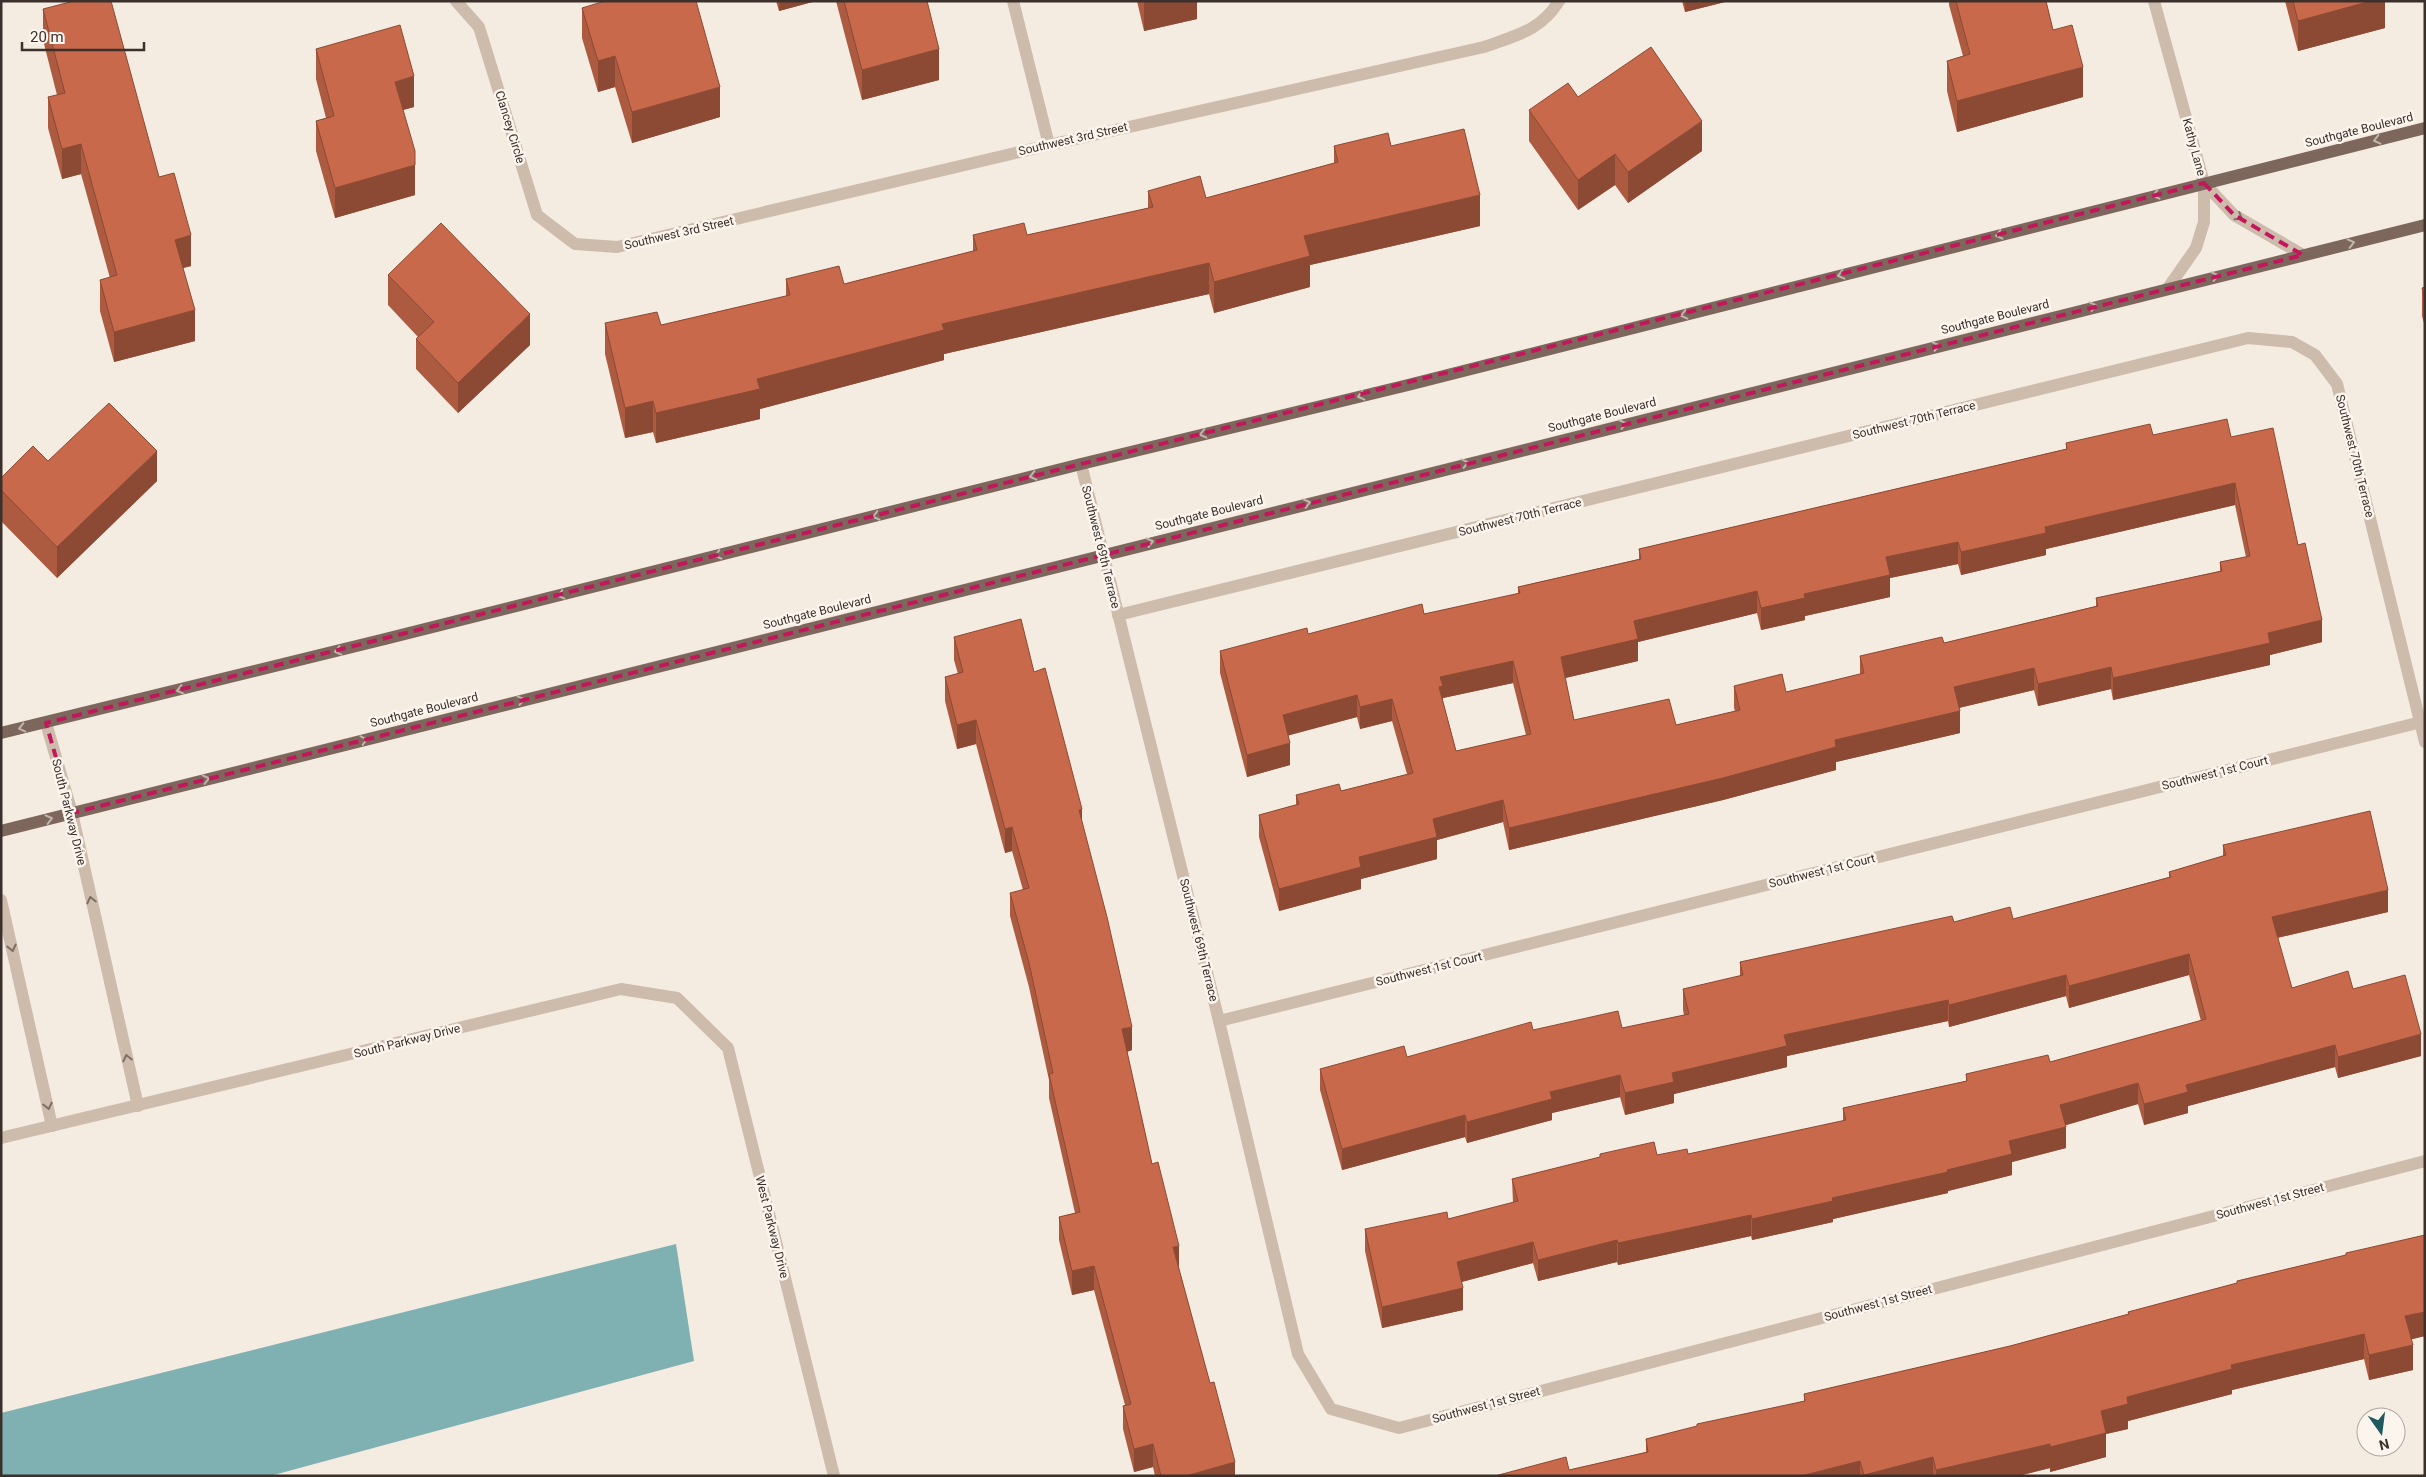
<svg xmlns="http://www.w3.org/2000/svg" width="2426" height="1477" font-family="Roboto,sans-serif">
  <rect width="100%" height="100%" fill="#f4ebe1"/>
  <!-- water -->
  <polygon fill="#7fb0b2" points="676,1244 694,1361 270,1476 1,1476 1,1413"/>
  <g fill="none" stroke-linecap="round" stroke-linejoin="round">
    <!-- minor -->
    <g stroke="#cdbbac" stroke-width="12">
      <path d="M 456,1 L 479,27 L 537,215 L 575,244 L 617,247 L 1049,145 L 1484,47 C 1514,36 1541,31 1559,1"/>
      <polyline points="1013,1 1049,145"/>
      <polyline points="2154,1 2204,183 2204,222 2196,248 2168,288"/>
      <polyline points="2204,183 2234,215 2303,255"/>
      <polyline points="1081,464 1219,1021 1298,1354 1331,1409 1399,1428 2425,1161"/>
      <polyline points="1118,615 2248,338 2292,342 2315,355 2337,384 2425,742"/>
      <polyline points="46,723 72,813 138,1106"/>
      <polyline points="1,900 52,1126"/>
      <polyline points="1219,1021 2425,721"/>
      <polyline points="1,1138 621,989 677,998 728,1048 834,1476"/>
    </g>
    <!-- major -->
    <g stroke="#7d675c" stroke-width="12">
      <polyline points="1,733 385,639 1081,464 1408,385 2425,128"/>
      <polyline points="1,831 2425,225"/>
    </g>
  </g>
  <!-- wall -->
  <g fill="#ac5a40" fill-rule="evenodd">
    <polygon points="776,1 816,1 779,11"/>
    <polygon points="836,1 927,1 939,80 862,100"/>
    <polygon points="1137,1 1197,1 1197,19 1144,31"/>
    <polygon points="1682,1 1729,1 1685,12"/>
    <polygon points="1949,1 2046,1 2053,30 2083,97 1957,132 1947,91 1947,61 1963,56 1949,5"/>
    <polygon points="2285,1 2385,1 2385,28 2298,51"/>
    <polygon points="582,8 720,117 632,143 615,87 598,92 582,38"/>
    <polygon points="43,9 159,177 191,266 183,268 195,341 114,362 100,311 100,280 110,278 81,174 62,179 48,128 48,97 57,95 43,40"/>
    <polygon points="316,49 414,107 403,110 415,195 335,218 316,151 316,121 326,118 316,79"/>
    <polygon points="1578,97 1702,151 1628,203 1615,185 1578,210 1529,141 1529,110"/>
    <polygon points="1334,146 1391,146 1480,226 1310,265 1310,287 1214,313 1209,294 944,354 944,360 760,409 760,419 656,443 653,432 625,438 605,354 605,323 661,325 786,296 786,279 844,284 973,251 973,235 1027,235 1148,208 1148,191 1206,198 1334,163"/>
    <polygon points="388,275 530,345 458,413 416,369 416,339 418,337 388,305"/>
    <polygon points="2425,287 2425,327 2422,316 2422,288"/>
    <path d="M 2153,435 L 2231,437 L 2298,545 L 2322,642 L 2270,655 L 2270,665 L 2113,700 L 2111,689 L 2038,706 L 2034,690 L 1959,708 L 1960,733 L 1836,762 L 1836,770 L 1723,800 L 1509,850 L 1503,822 L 1437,840 L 1437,859 L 1361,879 L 1361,889 L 1279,911 L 1259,837 L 1259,815 L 1296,805 L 1296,795 L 1341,791 L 1407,774 L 1392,721 L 1360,729 L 1357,717 L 1288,735 L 1290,765 L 1247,777 L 1220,673 L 1220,651 L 1308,634 L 1424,614 L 1518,594 L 1518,587 L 1639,559 L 1639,549 L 2066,449 L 2066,443 ZM 2235,505 L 2246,557 L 2220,562 L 2220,571 L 2096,598 L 2096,606 L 1944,643 L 1860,656 L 1860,674 L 1786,692 L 1734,686 L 1734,708 L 1735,711 L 1676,725 L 1574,720 L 1565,678 L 1638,661 L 1638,642 L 1757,613 L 1761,630 L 1805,620 L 1805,616 L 1890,597 L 1890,578 L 1958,564 L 1961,575 L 2046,555 L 2046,549 ZM 1513,683 L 1526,735 L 1456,751 L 1443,701 L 1443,698 Z"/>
    <polygon points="48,461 157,481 57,578 1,521 1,478"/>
    <polygon points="954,637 1034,672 1082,823 1132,1050 1127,1052 1152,1164 1179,1269 1235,1476 1155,1476 1153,1467 1134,1472 1123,1429 1123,1406 1125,1405 1094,1290 1072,1295 1059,1240 1059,1217 1075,1213 1049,1098 1049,1080 1029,987 1010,916 1010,893 1023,890 1012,851 1005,853 976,744 957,749 945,701 945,677 958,674 954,660"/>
    <polygon points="2223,845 2388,912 2277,938 2292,988 2353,989 2421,1056 2338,1078 2335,1067 2188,1106 2188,1113 2144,1125 2138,1104 2065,1125 2066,1148 2012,1162 2012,1175 1948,1191 1948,1193 1833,1219 1833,1222 1752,1240 1751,1236 1618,1265 1617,1262 1538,1281 1533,1263 1462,1282 1463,1310 1382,1328 1365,1251 1365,1229 1448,1219 1513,1203 1512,1179 1600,1157 1600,1154 1657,1155 1688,1154 1843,1121 1843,1108 1966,1081 1966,1074 2050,1062 2201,1021 2189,975 2069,1008 2066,996 1949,1027 1948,1021 1787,1056 1787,1067 1674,1094 1674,1103 1625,1115 1620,1097 1552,1113 1552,1120 1467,1143 1465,1137 1342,1170 1320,1090 1320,1069 1407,1057 1533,1030 1622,1028 1684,1015 1683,1010 1683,989 1740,976 1740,962 1954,922 2013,919 2169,877 2169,872 2223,856"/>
    <polygon points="2425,1235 2425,1336 2411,1339 2413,1370 2369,1380 2364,1359 2232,1390 2232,1394 2128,1421 2128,1429 2106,1434 2106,1457 2050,1472 2050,1468 2018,1476 1495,1476 1569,1470 1646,1452 1646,1439 1804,1401 1804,1394 2010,1346 2128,1314 2128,1312 2237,1283 2237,1281 2346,1255"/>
  </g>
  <!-- shaded-wall -->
  <g fill="#8c4a34">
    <polygon points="779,1 816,1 779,11"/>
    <polygon points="1144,1 1197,1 1197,19 1144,31"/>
    <polygon points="1685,1 1729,1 1685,12"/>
    <polygon points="2371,1 2385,1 2385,28 2298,51 2298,21"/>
    <polygon points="939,49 939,80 862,100 862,70"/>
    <polygon points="615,56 615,87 598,92 598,61"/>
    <polygon points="2083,67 2083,97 1957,132 1957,101"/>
    <polygon points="414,76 414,107 395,112 395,82"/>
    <polygon points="720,87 720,117 632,143 632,112"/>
    <polygon points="1702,121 1702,151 1628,203 1628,172"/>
    <polygon points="81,144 81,174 62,179 62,149"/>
    <polygon points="1615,154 1615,185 1578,210 1578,180"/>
    <polygon points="415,165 415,195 335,218 335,188"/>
    <polygon points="1480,195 1480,226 1310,265 1310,287 1214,313 1214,282 1304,236"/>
    <polygon points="191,235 191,266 175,270 175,240"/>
    <polygon points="1209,263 1209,294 944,354 944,360 760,409 760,419 656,443 656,413 757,379 942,324"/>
    <polygon points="195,310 195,341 114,362 114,332"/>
    <polygon points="530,314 530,345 458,413 458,383"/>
    <polygon points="653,401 653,432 625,438 625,408"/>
    <polygon points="157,451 157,481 57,578 57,547"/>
    <polygon points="2235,483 2235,505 2046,549 2046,555 1961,575 1961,552 2045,527"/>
    <polygon points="1958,542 1958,564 1890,578 1890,597 1805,616 1805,620 1761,630 1761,608 1886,557"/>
    <polygon points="1757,591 1757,613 1638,642 1638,661 1561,679 1561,657 1634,621"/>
    <polygon points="2322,620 2322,642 2270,655 2270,665 2113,700 2113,678 2268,633"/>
    <polygon points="1513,661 1513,683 1443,698 1443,708 1439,687 1440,677"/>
    <polygon points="2111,667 2111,689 2038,706 2038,684"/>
    <polygon points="2034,668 2034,690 1954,709 1954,687"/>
    <polygon points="1357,695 1357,717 1283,737 1283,715"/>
    <polygon points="1392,699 1392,721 1360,729 1360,707"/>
    <polygon points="1960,711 1960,733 1836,762 1836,770 1723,800 1509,850 1509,828 1835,740"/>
    <polygon points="976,720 976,744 957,749 957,725"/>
    <polygon points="1290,743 1290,765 1247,777 1247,755"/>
    <polygon points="1503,800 1503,822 1437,840 1437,859 1361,879 1361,889 1279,911 1279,889 1359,857 1433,819"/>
    <polygon points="1082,809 1082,833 1079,810"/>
    <polygon points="1012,827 1012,851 1005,853 1005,829"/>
    <polygon points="2388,890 2388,912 2272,939 2272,917"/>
    <polygon points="2189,954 2189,975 2069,1008 2069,986"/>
    <polygon points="2066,975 2066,996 1949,1027 1949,1005"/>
    <polygon points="1948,1000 1948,1021 1787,1056 1787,1067 1674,1094 1674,1103 1625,1115 1625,1093 1672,1073 1784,1035"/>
    <polygon points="1132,1027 1132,1050 1122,1053 1122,1029"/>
    <polygon points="2421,1034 2421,1056 2338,1078 2338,1057"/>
    <polygon points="2335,1045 2335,1067 2188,1106 2188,1113 2144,1125 2144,1104 2186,1085"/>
    <polygon points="1620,1075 1620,1097 1552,1113 1552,1120 1467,1143 1467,1122 1550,1092"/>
    <polygon points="2138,1083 2138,1104 2060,1127 2060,1105"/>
    <polygon points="1465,1115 1465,1137 1342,1170 1342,1149"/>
    <polygon points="2066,1127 2066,1148 2012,1162 2012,1175 1948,1191 1948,1193 1833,1219 1833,1222 1752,1240 1752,1219 1832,1198 1947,1170 2009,1141"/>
    <polygon points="1751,1215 1751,1236 1618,1265 1618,1243"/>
    <polygon points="1617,1240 1617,1262 1538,1281 1538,1260"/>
    <polygon points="1533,1242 1533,1263 1457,1283 1457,1262"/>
    <polygon points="1179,1246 1179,1269 1173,1247"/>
    <polygon points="1094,1266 1094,1290 1072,1295 1072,1271"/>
    <polygon points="1463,1288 1463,1310 1382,1328 1382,1307"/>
    <polygon points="2425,1312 2425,1336 2405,1341 2405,1316"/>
    <polygon points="2364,1334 2364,1359 2232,1390 2232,1394 2128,1421 2128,1429 2106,1434 2106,1457 2050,1472 2050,1447 2101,1411 2127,1397 2231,1365"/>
    <polygon points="2413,1345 2413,1370 2369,1380 2369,1355"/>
    <polygon points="1153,1444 1153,1467 1134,1472 1134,1449"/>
    <polygon points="2050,1444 2050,1468 2018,1476 1936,1476 1936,1470"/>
    <polygon points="1933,1457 1933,1476 1864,1476 1864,1475"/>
    <polygon points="1860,1461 1860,1476 1801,1476"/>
    <polygon points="1235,1462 1235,1476 1186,1476"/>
  </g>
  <!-- building -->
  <g fill="#c8694b" stroke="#8c4a34" fill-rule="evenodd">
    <polygon points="74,1 111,1 159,177 174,173 191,235 175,240 195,310 114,332 100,280 117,275 81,144 62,149 48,97 65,93 43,9"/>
    <polygon points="605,1 696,1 720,87 632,112 615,56 598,61 582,8"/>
    <polygon points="844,1 927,1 939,49 862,70"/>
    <polygon points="1956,1 2046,1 2053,30 2072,25 2083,67 1957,101 1947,61 1970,54"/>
    <polygon points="2293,1 2371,1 2298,21"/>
    <polygon points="400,25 414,76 395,82 415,151 415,165 335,188 316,121 334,116 316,49"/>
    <polygon points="1651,47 1702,121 1628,172 1615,154 1578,180 1529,110 1568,83 1578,97"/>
    <polygon points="1464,129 1480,195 1304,236 1310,256 1214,282 1209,263 942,324 944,330 757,379 760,389 656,413 653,401 625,408 605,323 657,312 661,325 790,295 786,279 839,266 844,284 977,250 973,235 1024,223 1027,235 1153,207 1148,191 1200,176 1206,198 1338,162 1334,146 1388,133 1391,146"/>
    <polygon points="441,223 530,314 458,383 416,339 434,322 388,275"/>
    <polygon points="2425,287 2425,299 2422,288"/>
    <polygon points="109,403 157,451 57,547 1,490 1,478 33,446 48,461"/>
    <path d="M 2227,419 L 2231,437 L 2273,428 L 2298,545 L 2305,543 L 2322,620 L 2268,633 L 2270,643 L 2113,678 L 2111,667 L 2038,684 L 2034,668 L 1954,687 L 1960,711 L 1835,740 L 1836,747 L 1723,778 L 1509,828 L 1503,800 L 1433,819 L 1437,837 L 1359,857 L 1361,867 L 1279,889 L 1259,815 L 1299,804 L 1296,795 L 1339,784 L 1341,791 L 1413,773 L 1392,699 L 1360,707 L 1357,695 L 1283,715 L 1290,743 L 1247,755 L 1220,651 L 1307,628 L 1308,634 L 1422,604 L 1424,614 L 1520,593 L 1518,587 L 1641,559 L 1639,549 L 2067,449 L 2066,443 L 2150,424 L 2153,435 ZM 2235,483 L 2250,556 L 2220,562 L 2222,571 L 2096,598 L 2098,606 L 1944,643 L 1942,637 L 1860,656 L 1864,673 L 1786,692 L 1782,674 L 1734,686 L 1740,710 L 1676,725 L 1669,699 L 1574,720 L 1561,657 L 1638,639 L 1634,621 L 1757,591 L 1761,608 L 1805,598 L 1804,594 L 1890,575 L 1886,557 L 1958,542 L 1961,552 L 2046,533 L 2045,527 ZM 1513,661 L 1531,734 L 1456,751 L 1439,687 L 1443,686 L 1440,677 Z"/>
    <polygon points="1021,619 1034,672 1045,668 1082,809 1079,810 1107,917 1132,1027 1122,1029 1152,1164 1158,1162 1179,1246 1173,1247 1210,1383 1214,1382 1235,1462 1186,1476 1161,1476 1153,1444 1134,1449 1123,1406 1131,1404 1094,1266 1072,1271 1059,1217 1080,1212 1049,1074 1053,1073 1029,963 1010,893 1029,888 1012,827 1005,829 976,720 957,725 945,677 963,672 954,637"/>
    <polygon points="2370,811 2388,890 2272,917 2292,988 2348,971 2353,989 2405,975 2421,1034 2338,1057 2335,1045 2186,1085 2188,1092 2144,1104 2138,1083 2060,1105 2066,1127 2009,1141 2012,1154 1947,1170 1948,1172 1832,1198 1833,1201 1752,1219 1751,1215 1618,1243 1617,1240 1538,1260 1533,1242 1457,1262 1463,1288 1382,1307 1365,1229 1447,1212 1448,1219 1518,1201 1512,1179 1600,1157 1600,1154 1654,1142 1657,1155 1687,1149 1688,1154 1846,1120 1843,1108 1967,1081 1966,1074 2048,1055 2050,1062 2206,1019 2189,954 2069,986 2066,975 1949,1005 1948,1000 1784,1035 1787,1046 1672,1073 1674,1082 1625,1093 1620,1075 1550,1092 1552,1099 1467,1122 1465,1115 1342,1149 1320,1069 1404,1046 1407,1057 1531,1022 1533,1030 1618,1011 1622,1028 1689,1014 1683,989 1743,975 1740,962 1952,916 1954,922 2010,907 2013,919 2171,877 2169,872 2226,855 2223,845"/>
    <polygon points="2425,1235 2425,1312 2405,1316 2413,1345 2369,1355 2364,1334 2231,1365 2232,1369 2127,1397 2128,1404 2101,1411 2106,1433 2050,1447 2050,1444 1936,1470 1933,1457 1864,1475 1860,1461 1801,1476 1495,1476 1566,1457 1569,1470 1648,1452 1646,1439 1697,1426 1697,1424 1805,1401 1804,1394 2010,1346 2129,1314 2128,1312 2237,1283 2237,1281 2346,1255 2346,1253"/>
  </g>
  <!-- one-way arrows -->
  <defs><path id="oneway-chevron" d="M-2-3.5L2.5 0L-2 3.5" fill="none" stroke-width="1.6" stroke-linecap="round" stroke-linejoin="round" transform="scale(1.25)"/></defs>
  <g stroke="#c2b5ac">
    <use href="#oneway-chevron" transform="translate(2377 140) rotate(166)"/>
    <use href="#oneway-chevron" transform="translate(2156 195) rotate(166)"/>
    <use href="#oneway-chevron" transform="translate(1999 235) rotate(166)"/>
    <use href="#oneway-chevron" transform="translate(2351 243) rotate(-14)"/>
    <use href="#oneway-chevron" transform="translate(1841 275) rotate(166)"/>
    <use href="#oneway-chevron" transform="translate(2215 276) rotate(-14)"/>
    <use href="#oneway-chevron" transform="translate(2093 306) rotate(-14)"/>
    <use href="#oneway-chevron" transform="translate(1684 315) rotate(166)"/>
    <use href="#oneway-chevron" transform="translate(1936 346) rotate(-14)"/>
    <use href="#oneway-chevron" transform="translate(1361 396) rotate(166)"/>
    <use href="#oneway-chevron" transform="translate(1623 424) rotate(-14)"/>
    <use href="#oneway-chevron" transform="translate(1203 434) rotate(166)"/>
    <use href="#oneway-chevron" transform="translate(1465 463) rotate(-14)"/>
    <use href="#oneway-chevron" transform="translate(1033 476) rotate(166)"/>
    <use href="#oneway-chevron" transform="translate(1307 503) rotate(-14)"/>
    <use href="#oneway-chevron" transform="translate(876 516) rotate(166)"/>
    <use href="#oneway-chevron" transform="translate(1150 542) rotate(-14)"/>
    <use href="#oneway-chevron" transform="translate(718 555) rotate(166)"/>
    <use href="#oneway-chevron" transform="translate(561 595) rotate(166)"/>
    <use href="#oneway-chevron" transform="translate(338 651) rotate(166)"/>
    <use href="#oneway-chevron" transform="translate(180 690) rotate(166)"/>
    <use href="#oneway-chevron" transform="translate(521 700) rotate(-14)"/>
    <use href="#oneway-chevron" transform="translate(22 728) rotate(167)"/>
    <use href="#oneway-chevron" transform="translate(364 740) rotate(-14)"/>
    <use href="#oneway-chevron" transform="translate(206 779) rotate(-14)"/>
    <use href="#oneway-chevron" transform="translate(49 819) rotate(-14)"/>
  </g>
  <g stroke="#7d6f65">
    <use href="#oneway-chevron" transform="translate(2239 217) rotate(33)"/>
    <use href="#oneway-chevron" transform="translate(91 900) rotate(-103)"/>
    <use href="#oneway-chevron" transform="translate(12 948) rotate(77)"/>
    <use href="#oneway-chevron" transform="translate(127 1058) rotate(-103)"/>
    <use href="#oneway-chevron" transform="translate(48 1106) rotate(77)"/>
  </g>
  <!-- marked area -->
  <path fill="none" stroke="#c2185b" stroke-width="4" stroke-dasharray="10 6" stroke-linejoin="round" d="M 2204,183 L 2234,215 L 2303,255 L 72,813 L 46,723 Z"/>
  <g text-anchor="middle" stroke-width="5" stroke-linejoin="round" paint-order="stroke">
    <!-- street labels -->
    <g font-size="12" fill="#3b302b" stroke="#fbf5ee">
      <text transform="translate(510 127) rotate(73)" y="4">Clancey Circle</text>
      <text transform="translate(2359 130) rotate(-14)" y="4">Southgate Boulevard</text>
      <text transform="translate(1073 139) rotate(-13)" y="4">Southwest 3rd Street</text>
      <text transform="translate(2194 147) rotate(75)" y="4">Kathy Lane</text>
      <text transform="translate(679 233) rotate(-13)" y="4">Southwest 3rd Street</text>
      <text transform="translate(1995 317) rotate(-14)" y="4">Southgate Boulevard</text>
      <text transform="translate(1602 415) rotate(-14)" y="4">Southgate Boulevard</text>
      <text transform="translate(1914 420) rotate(-14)" y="4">Southwest 70th Terrace</text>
      <text transform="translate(2355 456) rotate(76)" y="4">Southwest 70th Terrace</text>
      <text transform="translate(1209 513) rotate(-14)" y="4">Southgate Boulevard</text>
      <text transform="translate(1520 517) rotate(-14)" y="4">Southwest 70th Terrace</text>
      <text transform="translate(1101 547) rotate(76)" y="4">Southwest 69th Terrace</text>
      <text transform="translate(817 612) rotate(-14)" y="4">Southgate Boulevard</text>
      <text transform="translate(424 710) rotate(-14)" y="4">Southgate Boulevard</text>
      <text transform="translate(2215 773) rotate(-14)" y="4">Southwest 1st Court</text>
      <text transform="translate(69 812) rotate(76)" y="4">South Parkway Drive</text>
      <text transform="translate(1822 871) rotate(-14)" y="4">Southwest 1st Court</text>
      <text transform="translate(1199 940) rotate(76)" y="4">Southwest 69th Terrace</text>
      <text transform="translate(1429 969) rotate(-14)" y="4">Southwest 1st Court</text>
      <text transform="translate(407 1041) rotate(-14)" y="4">South Parkway Drive</text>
      <text transform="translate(2270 1201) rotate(-15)" y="4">Southwest 1st Street</text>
      <text transform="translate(772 1227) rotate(76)" y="4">West Parkway Drive</text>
      <text transform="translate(1878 1303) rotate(-15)" y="4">Southwest 1st Street</text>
      <text transform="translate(1486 1405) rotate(-15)" y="4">Southwest 1st Street</text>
    </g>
  </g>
  <!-- border -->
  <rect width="2426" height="1477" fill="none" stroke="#3b302b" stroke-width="5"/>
  <!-- north arrow -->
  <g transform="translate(2381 1432) rotate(166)"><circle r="24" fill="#fbf5ee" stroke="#aea6a0"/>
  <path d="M0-4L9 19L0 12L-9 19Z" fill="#1f5a5e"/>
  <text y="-8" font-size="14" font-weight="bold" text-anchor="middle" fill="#3b302b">N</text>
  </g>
  <!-- scale -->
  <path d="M22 42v8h122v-8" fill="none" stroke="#3b302b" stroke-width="2.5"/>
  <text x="30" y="42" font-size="15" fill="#3b302b" stroke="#fbf5ee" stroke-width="4" paint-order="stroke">20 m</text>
</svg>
